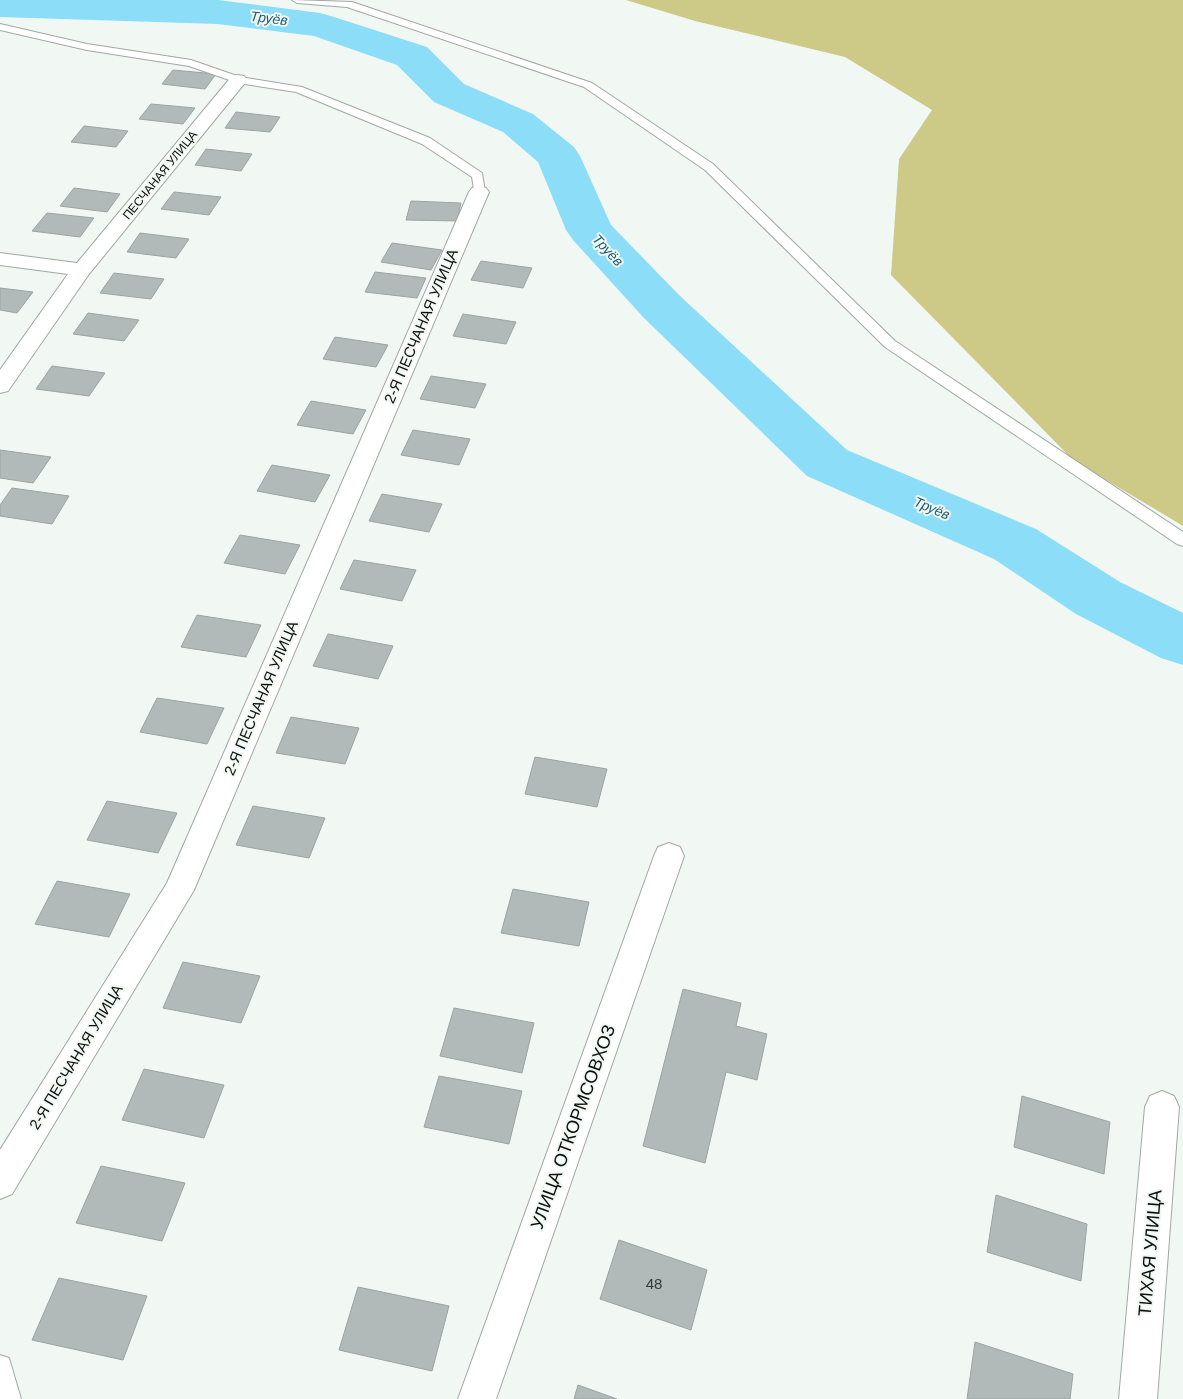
<svg xmlns="http://www.w3.org/2000/svg" width="1183" height="1399" font-family="Arial,sans-serif">
  <rect width="100%" height="100%" fill="#f1f8f4"/>
  <!-- forest -->
  <polygon fill="#cdca87" points="626,0 1183,0 1183,526 1073,460 891,275 899,159 932,110 845,57 695,21"/>
  <g fill="none" stroke-linecap="round" stroke-linejoin="round">
    <!-- river -->
    <polygon fill="#8bddf8" fill-rule="evenodd" points="0,0 218,0 320,13 334,17 427,47 464,84 533,114 574,147 580,156 611,225 680,296 847,450 1036,529 1120,582 1183,613 1183,665 1161,658 1076,614 994,559 807,476 644,318 573,240 566,230 538,162 503,132 434,102 397,65 314,36 218,24 0,17"/>
  </g>
  <!-- building -->
  <g fill="#b2b9b9" stroke="#9ca3a3">
    <polygon points="173,70 216,74 205,89 162,84"/>
    <polygon points="151,104 195,108 183,124 139,119"/>
    <polygon points="236,112 280,117 270,132 225,128"/>
    <polygon points="84,126 128,131 116,147 71,142"/>
    <polygon points="206,149 252,154 241,171 195,165"/>
    <polygon points="74,188 120,194 107,212 60,206"/>
    <polygon points="174,192 221,197 209,215 161,209"/>
    <polygon points="411,201 461,203 457,221 406,220"/>
    <polygon points="47,213 94,218 80,237 32,231"/>
    <polygon points="140,233 189,239 176,258 127,252"/>
    <polygon points="392,243 442,250 431,270 381,262"/>
    <polygon points="481,261 532,268 523,288 471,280"/>
    <polygon points="375,272 426,278 417,298 365,292"/>
    <polygon points="114,273 164,279 151,299 100,293"/>
    <polygon points="0,288 33,292 17,313 0,310"/>
    <polygon points="88,313 139,320 124,341 73,334"/>
    <polygon points="463,314 516,322 506,344 453,336"/>
    <polygon points="335,337 388,345 376,367 323,359"/>
    <polygon points="52,366 105,373 89,396 36,389"/>
    <polygon points="431,376 486,384 475,408 420,399"/>
    <polygon points="311,401 366,410 353,434 297,425"/>
    <polygon points="413,430 470,439 459,465 401,455"/>
    <polygon points="0,450 51,457 33,483 0,478"/>
    <polygon points="272,465 330,475 315,502 257,491"/>
    <polygon points="12,488 69,496 52,524 0,516 0,505"/>
    <polygon points="382,494 442,504 429,532 369,521"/>
    <polygon points="240,535 300,545 285,574 224,563"/>
    <polygon points="354,560 416,570 402,601 340,589"/>
    <polygon points="197,615 261,625 246,657 181,647"/>
    <polygon points="328,634 393,646 378,679 313,666"/>
    <polygon points="157,698 224,708 207,744 140,732"/>
    <polygon points="291,717 359,728 345,764 276,753"/>
    <polygon points="535,757 607,769 597,807 525,794"/>
    <polygon points="107,801 177,813 158,853 87,840"/>
    <polygon points="253,806 325,818 309,858 236,845"/>
    <polygon points="57,881 130,894 109,937 35,924"/>
    <polygon points="513,889 589,902 579,946 501,933"/>
    <polygon points="183,962 260,976 241,1023 163,1008"/>
    <polygon points="683,989 741,1003 736,1026 767,1034 757,1080 726,1072 705,1163 643,1146"/>
    <polygon points="454,1008 534,1023 522,1073 440,1056"/>
    <polygon points="144,1069 224,1085 204,1138 122,1120"/>
    <polygon points="439,1076 522,1091 509,1144 424,1127"/>
    <polygon points="1022,1096 1110,1122 1104,1174 1014,1147"/>
    <polygon points="101,1166 185,1183 162,1241 76,1223"/>
    <polygon points="996,1195 1087,1224 1081,1281 987,1252"/>
    <polygon points="619,1240 707,1270 691,1330 600,1299"/>
    <polygon points="59,1278 147,1296 123,1360 32,1340"/>
    <polygon points="358,1287 449,1306 432,1371 339,1350"/>
    <polygon points="975,1342 1073,1374 1070,1399 967,1399"/>
    <polygon points="578,1385 617,1399 574,1399"/>
  </g>
  <g fill="none" stroke-linecap="round" stroke-linejoin="round">
    <!-- service casing -->
    <g stroke="#a1a7a4" stroke-width="2">
      <g id="service">
        <polygon points="292,0 352,2 592,83 713,164 895,341 1183,532 1183,546 1177,544 885,347 705,170 584,87 347,7 297,3"/>
        <polygon points="0,24 87,44 191,60 240,77 302,87 430,138 482,173 485,192 479,196 475,195 472,177 422,144 296,92 238,83 189,66 87,50 0,30"/>
        <polygon points="0,1355 9,1358 21,1399 0,1399"/>
      </g>
    </g>
    <!-- minor casing -->
    <g stroke="#a1a7a4" stroke-width="2">
      <g id="minor">
        <polygon points="238,75 244,76 247,80 244,84 89,274 8,391 0,393 0,370 68,274 0,265 0,253 77,263 232,76"/>
        <polygon points="479,186 486,188 489,192 194,890 12,1194 0,1199 0,1150 167,883 469,192 472,188"/>
        <polygon points="669,843 680,847 684,856 496,1399 458,1399 654,856 658,847"/>
        <polygon points="1162,1091 1174,1096 1179,1107 1157,1399 1119,1399 1145,1107 1150,1096"/>
      </g>
    </g>
    <!-- service -->
    <use href="#service" fill="#fff" fill-rule="evenodd"/>
    <!-- minor -->
    <use href="#minor" fill="#fff" fill-rule="evenodd"/>
  </g>
  <g text-anchor="middle" stroke-width="4" stroke-linejoin="round" paint-order="stroke">
    <!-- far-street labels -->
    <g font-size="12" fill="#0c0e0d" stroke="#f1f8f4">
      <text transform="translate(160 175) rotate(-51)" y="4">ПЕСЧАНАЯ УЛИЦА</text>
    </g>
    <!-- far-water labels -->
    <g font-size="14" font-style="italic" fill="#1b5e70" stroke="#f1f8f4">
      <text transform="translate(269 18) rotate(7)" y="5">Труёв</text>
      <text transform="translate(608 250) rotate(47)" y="5">Труёв</text>
      <text transform="translate(932 508) rotate(23)" y="5">Труёв</text>
    </g>
    <!-- street labels -->
    <g font-size="15" fill="#0c0e0d" stroke="#f1f8f4">
      <text transform="translate(421 326) rotate(-67)" y="5">2-Я ПЕСЧАНАЯ УЛИЦА</text>
      <text transform="translate(261 698) rotate(-67)" y="5">2-Я ПЕСЧАНАЯ УЛИЦА</text>
      <text transform="translate(76 1057) rotate(-59)" y="5">2-Я ПЕСЧАНАЯ УЛИЦА</text>
    </g>
    <!-- near-number labels -->
    <g font-size="15" fill="#363938">
      <text x="654" y="1289">48</text>
    </g>
    <!-- near-street labels -->
    <g font-size="18" fill="#0c0e0d" stroke="#f1f8f4">
      <text transform="translate(573 1127) rotate(-70)" y="6">УЛИЦА ОТКОРМСОВХОЗ</text>
      <text transform="translate(1150 1253) rotate(-85)" y="6">ТИХАЯ УЛИЦА</text>
    </g>
  </g>
</svg>
